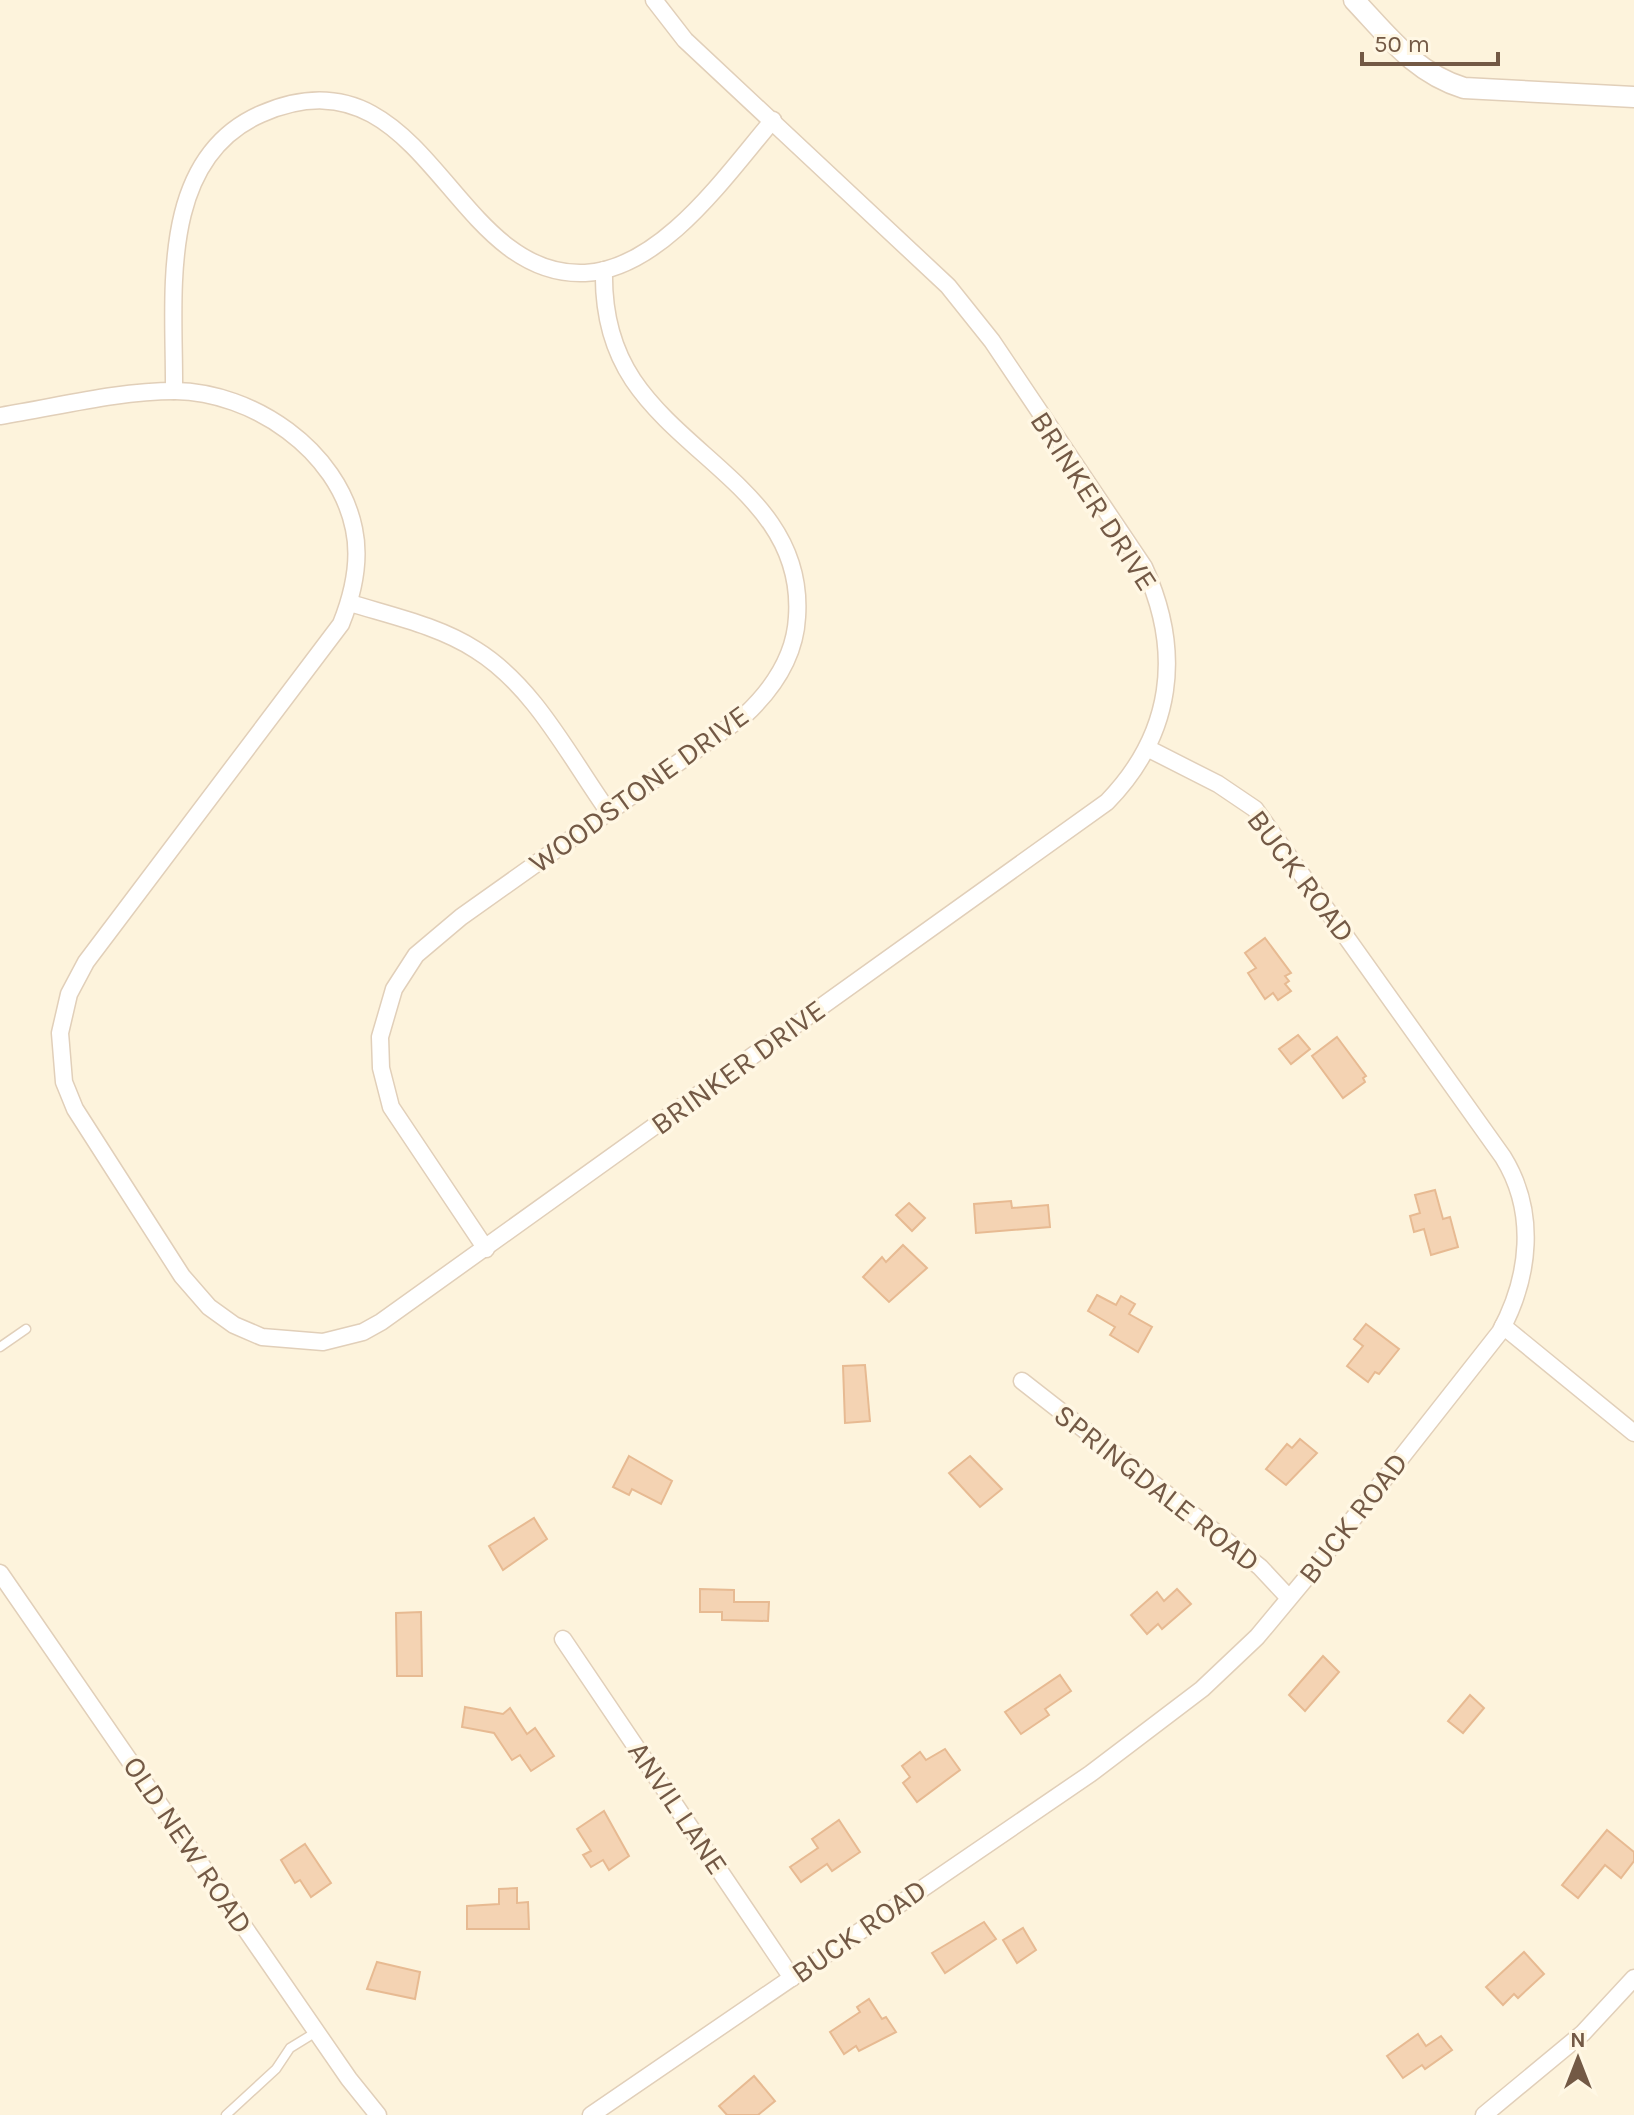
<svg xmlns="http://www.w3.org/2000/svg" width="1634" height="2115" font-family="Karla,sans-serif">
  <rect width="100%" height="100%" fill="#fdf3dc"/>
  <!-- building -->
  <g fill="#f4d3b3" stroke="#e7ba92" stroke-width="2">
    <polygon points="1265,938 1291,973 1285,976 1289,981 1285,984 1291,991 1278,1000 1273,993 1265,999 1248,973 1256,968 1245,953"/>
    <polygon points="1298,1035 1310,1049 1291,1064 1279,1049"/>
    <polygon points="1337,1037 1366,1076 1363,1078 1365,1082 1343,1098 1312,1056"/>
    <polygon points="1435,1190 1443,1219 1450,1217 1458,1247 1431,1255 1424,1229 1414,1232 1410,1216 1420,1213 1415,1195"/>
    <polygon points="1011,1201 1012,1208 1048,1205 1050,1227 976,1233 974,1204"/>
    <polygon points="909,1203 925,1218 912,1231 896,1215"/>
    <polygon points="903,1245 927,1268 889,1302 863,1277 882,1257 886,1262"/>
    <polygon points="1097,1295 1116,1305 1121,1296 1135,1304 1129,1314 1152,1327 1138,1352 1110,1335 1115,1327 1088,1311"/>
    <polygon points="1366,1324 1399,1349 1379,1374 1375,1372 1368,1382 1347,1366 1363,1346 1354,1339"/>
    <polygon points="865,1365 870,1421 845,1423 843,1366"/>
    <polygon points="1300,1439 1317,1453 1286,1485 1266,1469 1287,1444 1292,1448"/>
    <polygon points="629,1456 672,1481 661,1504 632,1489 629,1495 613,1487"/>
    <polygon points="970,1456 1002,1489 980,1507 949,1473"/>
    <polygon points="534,1518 547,1539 503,1570 489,1546"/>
    <polygon points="700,1589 734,1590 734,1602 769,1602 768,1621 722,1620 722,1612 700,1612"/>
    <polygon points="1177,1589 1191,1604 1162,1629 1158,1624 1147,1634 1131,1615 1157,1592 1164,1601"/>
    <polygon points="421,1612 422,1676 397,1676 396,1613"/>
    <polygon points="1323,1656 1339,1672 1305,1711 1289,1695"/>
    <polygon points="1060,1675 1071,1691 1045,1709 1049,1715 1021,1734 1005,1712"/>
    <polygon points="1470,1695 1484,1708 1463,1733 1448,1721"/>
    <polygon points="465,1707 503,1714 510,1708 527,1734 535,1728 554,1756 531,1771 520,1755 512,1760 494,1733 462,1727"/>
    <polygon points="945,1749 960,1770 917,1802 903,1783 910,1777 902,1766 920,1752 926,1760"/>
    <polygon points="604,1811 629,1856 609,1870 603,1860 591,1867 583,1855 591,1851 577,1829"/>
    <polygon points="839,1820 860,1852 832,1871 827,1864 801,1882 790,1867 818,1848 812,1839"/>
    <polygon points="1607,1830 1634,1852 1634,1861 1621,1878 1605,1865 1578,1898 1562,1885"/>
    <polygon points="305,1844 331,1883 311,1897 300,1880 295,1883 281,1860"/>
    <polygon points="517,1888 517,1903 528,1902 529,1929 467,1929 467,1906 499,1904 499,1889"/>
    <polygon points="984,1922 996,1939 945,1973 932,1953"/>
    <polygon points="1023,1928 1036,1950 1017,1963 1003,1940"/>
    <polygon points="1524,1952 1544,1974 1518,1998 1514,1994 1503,2005 1486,1987"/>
    <polygon points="377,1962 420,1972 415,1999 367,1989"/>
    <polygon points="869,1999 882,2019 886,2017 896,2032 859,2051 856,2046 844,2054 830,2032 860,2012 857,2007"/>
    <polygon points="1418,2034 1426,2046 1441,2036 1452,2050 1425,2069 1422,2065 1403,2078 1387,2056"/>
    <polygon points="754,2076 775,2101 758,2115 727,2115 719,2106"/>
  </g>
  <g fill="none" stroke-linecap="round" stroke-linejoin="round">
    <!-- service casing -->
    <g stroke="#e1cfb9" stroke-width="11">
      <g id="service">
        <polyline points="0,1347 26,1329"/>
        <polyline points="226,2115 276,2069 290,2048 316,2032"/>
      </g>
    </g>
    <!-- minor casing -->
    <g stroke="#e1cfb9" stroke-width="19">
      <g id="minor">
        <path d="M 174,391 C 175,298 156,160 261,114 C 426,42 449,279 585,273 C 662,269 726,175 773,120"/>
        <path d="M 0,416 C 57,407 117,391 175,391 C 253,392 338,450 354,529 C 361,562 353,594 341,624 L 86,962 L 69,994 L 60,1033 L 64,1082 L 75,1109 L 182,1276 L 209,1307 L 234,1325 L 262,1337 L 323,1342 L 363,1332 L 381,1322 L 1107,802 C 1173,734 1183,652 1144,567 L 992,341 L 948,286 L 685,40 L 654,0"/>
        <path d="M 350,603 C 392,616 439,626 476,650 C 534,686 569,756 608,811"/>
        <path d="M 486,1249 L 391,1107 L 381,1068 L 380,1037 L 394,989 L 416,955 L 461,917 L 744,716 C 772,690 795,657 797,617 C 805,502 688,462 633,380 C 611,347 603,310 604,270"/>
        <polyline points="1503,1326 1634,1433"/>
        <polyline points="1022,1381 1260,1567 1289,1598"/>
        <polyline points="0,1573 349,2079 378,2115"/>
        <polyline points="563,1639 792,1978"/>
        <path d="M 591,2115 L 1090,1774 L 1202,1689 L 1257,1637 L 1312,1571 L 1500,1332 C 1530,1277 1537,1212 1503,1157 L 1255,809 L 1218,784 L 1147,748"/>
        <polyline points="1484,2115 1583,2033 1634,1978"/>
      </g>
    </g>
    <!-- tertiary casing -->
    <g stroke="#e1cfb9" stroke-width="23">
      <path id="tertiary" d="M 1354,0 C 1388,36 1415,73 1464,88 L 1634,97"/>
    </g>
    <!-- service -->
    <use href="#service" stroke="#fff" stroke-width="8"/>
    <!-- minor -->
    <use href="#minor" stroke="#fff" stroke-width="16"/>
    <!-- tertiary -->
    <use href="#tertiary" stroke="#fff" stroke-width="20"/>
  </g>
  <g text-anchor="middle" stroke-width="7" stroke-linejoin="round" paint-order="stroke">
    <!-- street labels -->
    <g font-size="30" fill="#735945" stroke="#fff7e4">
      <text transform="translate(1094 501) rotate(57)" y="10">BRINKER DRIVE</text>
      <text transform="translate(639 789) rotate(-36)" y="10">WOODSTONE DRIVE</text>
      <text transform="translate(1301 876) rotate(53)" y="10">BUCK ROAD</text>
      <text transform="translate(738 1067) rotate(-36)" y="10">BRINKER DRIVE</text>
      <text transform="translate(1157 1488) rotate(38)" y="10">SPRINGDALE ROAD</text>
      <text transform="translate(1353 1518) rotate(-52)" y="10">BUCK ROAD</text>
      <text transform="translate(678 1808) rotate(56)" y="10">ANVIL LANE</text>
      <text transform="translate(188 1845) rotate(56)" y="10">OLD NEW ROAD</text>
      <text transform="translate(859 1931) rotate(-35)" y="10">BUCK ROAD</text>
    </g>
  </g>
  <!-- north arrow -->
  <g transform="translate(1578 2059)" stroke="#fff7e4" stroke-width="6" paint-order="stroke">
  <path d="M0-6L14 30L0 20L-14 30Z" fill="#735945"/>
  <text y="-12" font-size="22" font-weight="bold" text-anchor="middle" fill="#735945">N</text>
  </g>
  <!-- scale -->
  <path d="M1362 52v12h136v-12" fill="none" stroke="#735945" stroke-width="4"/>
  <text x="1374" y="52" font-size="24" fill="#735945" stroke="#fff7e4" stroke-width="6" paint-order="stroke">50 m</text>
</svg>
